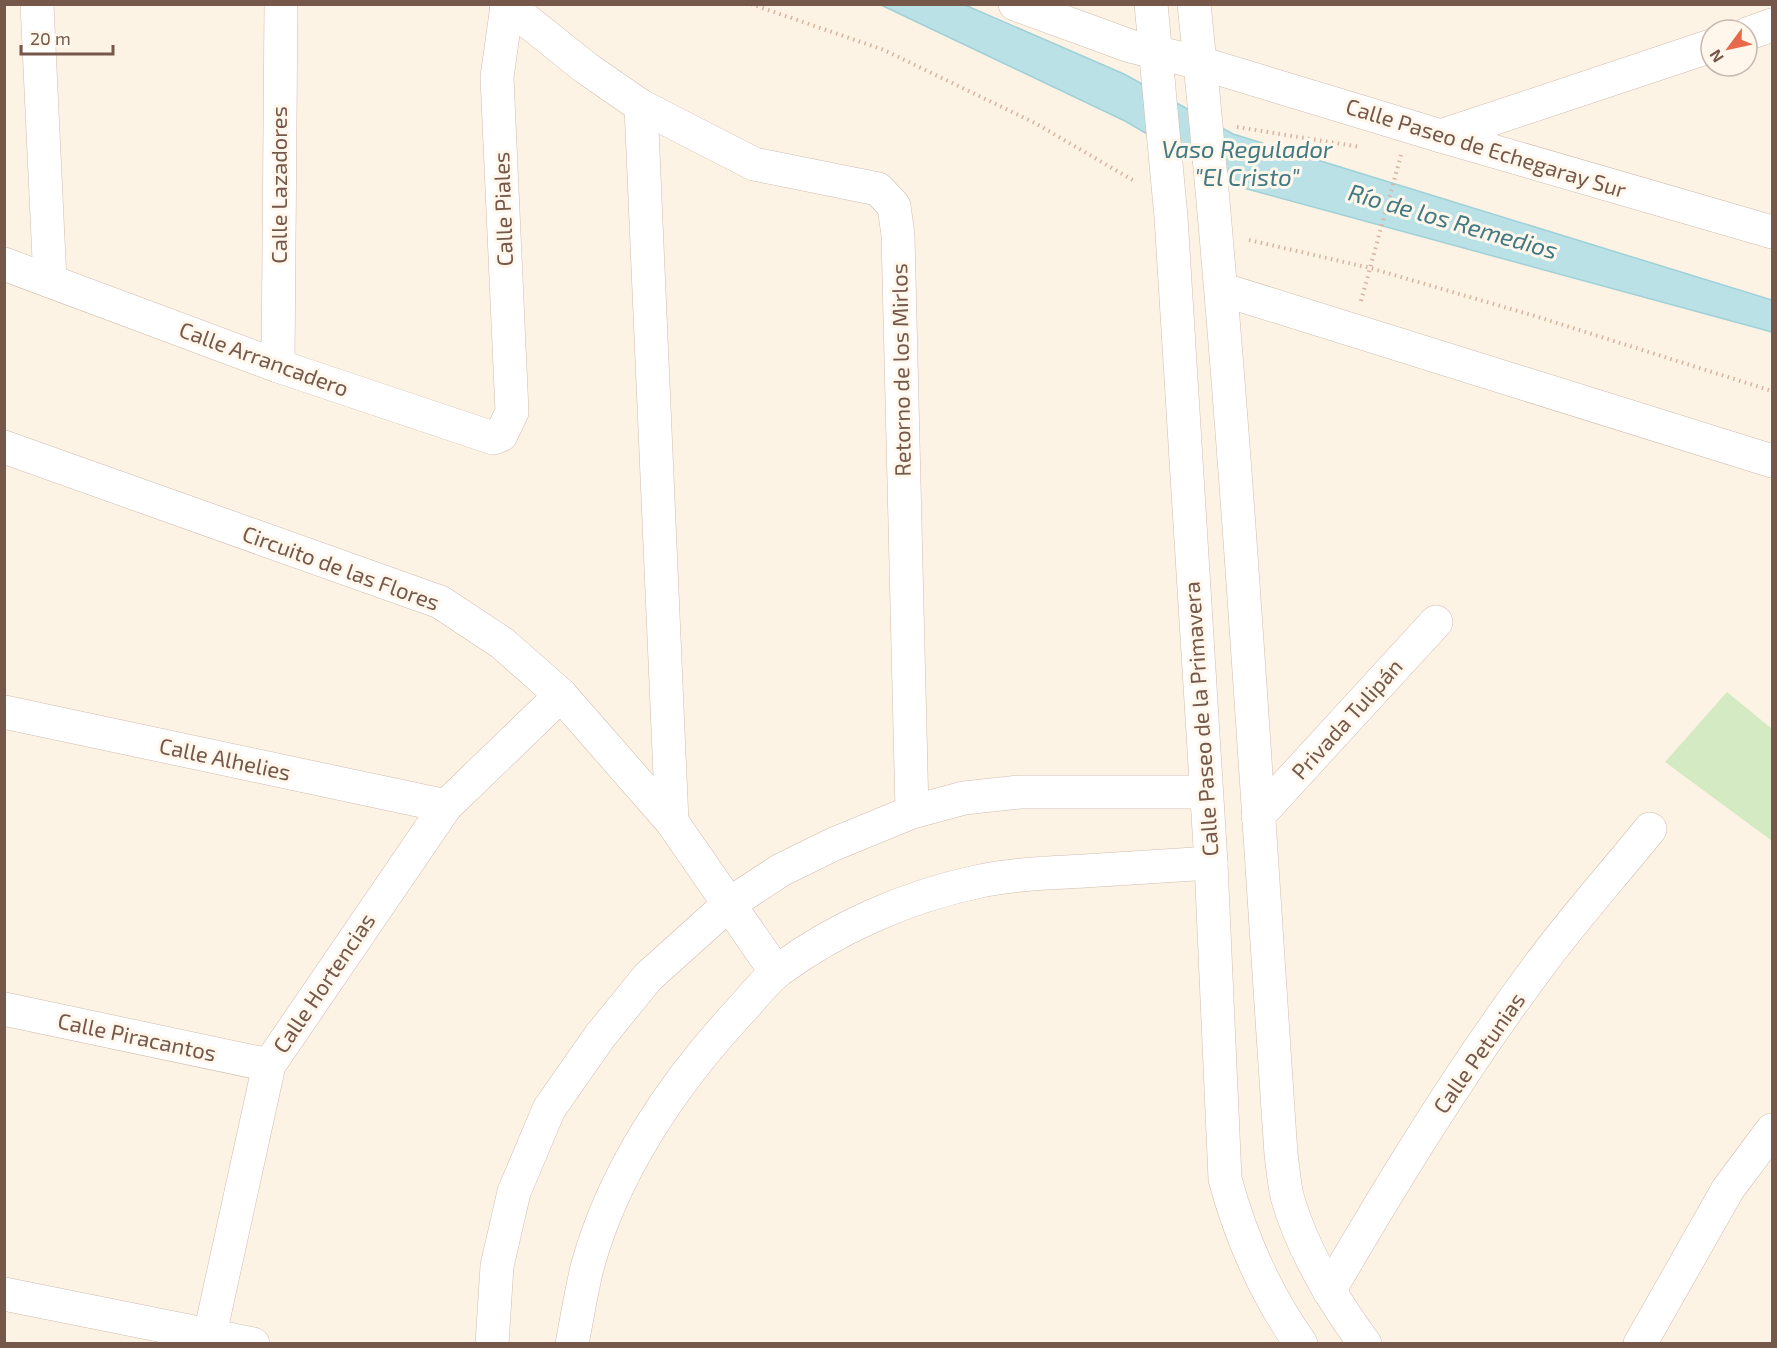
<svg xmlns="http://www.w3.org/2000/svg" width="1777" height="1348" font-family="'Exo 2',sans-serif">
  <rect width="100%" height="100%" fill="#fcf3e5"/>
  <!-- green -->
  <polygon fill="#d4eac3" points="1727,692 1772,729 1772,841 1665,762"/>
  <!-- water -->
  <polygon fill="#b9e1e6" stroke="#a0d1d8" stroke-width="1.5" points="881,5 965,5 1124,74 1233,134 1772,300 1772,332 1236,186 1125,121"/>
  <g fill="none" stroke-linecap="round" stroke-linejoin="round">
    <!-- minor casing -->
    <g stroke="#d0bcae" stroke-width="34">
      <g id="minor">
        <polyline points="37,4 50,281"/>
        <polyline points="506,4 586,68 641,106 754,164 878,189 894,206 898,235 912,812"/>
        <polyline points="1015,4 1130,46 1200,63 1441,136 1772,232"/>
        <path d="M 1151,4 L 1171,217 L 1211,863 L 1225,1179 C 1241,1238 1265,1293 1301,1344"/>
        <path d="M 1194,4 C 1234,387 1255,771 1281,1154 C 1283,1168 1284,1183 1287,1196 C 1302,1250 1332,1299 1365,1344"/>
        <polyline points="1747,34 1772,25"/>
        <polyline points="641,106 672,822"/>
        <polyline points="1441,136 1711,46"/>
        <polyline points="4,264 278,366 493,438 501,435 512,412 497,77 507,6"/>
        <polyline points="1221,289 1772,461"/>
        <polyline points="278,366 281,4"/>
        <polyline points="4,447 440,602 502,643 561,695 672,822 776,972"/>
        <polyline points="4,712 446,806"/>
        <polyline points="1258,816 1436,622"/>
        <polyline points="4,1009 269,1065"/>
        <path d="M 1329,1291 C 1394,1180 1461,1070 1538,967 C 1573,919 1613,875 1650,829"/>
        <polyline points="4,1294 253,1344"/>
        <polyline points="210,1334 269,1065 446,806 561,695"/>
        <polyline points="492,1344 497,1266 514,1192 549,1109 600,1036 648,977 729,904 781,870 834,844 912,812 964,798 1020,792 1205,792"/>
        <path d="M 572,1344 C 577,1318 581,1293 587,1268 C 613,1171 674,1082 741,1010 C 753,997 765,981 779,970 C 836,928 906,897 976,882 C 1011,874 1048,873 1084,871 C 1126,868 1169,866 1211,863"/>
        <polyline points="1640,1344 1728,1189 1772,1130"/>
      </g>
    </g>
    <!-- path -->
    <g stroke="#d7b3a0" stroke-width="4" stroke-dasharray="1.5 4.5" stroke-linecap="butt">
      <polyline points="751,4 884,50 1035,123 1136,182"/>
      <polyline points="1237,127 1360,147"/>
      <polyline points="1249,240 1370,268 1535,316 1772,391"/>
      <polyline points="1361,301 1401,155"/>
    </g>
    <!-- minor -->
    <use href="#minor" stroke="#fff" stroke-width="33"/>
  </g>
  <g text-anchor="middle" stroke-width="6" stroke-linejoin="round" paint-order="stroke">
    <!-- street labels -->
    <g font-size="22" fill="#76584a" stroke="#fff7ec">
      <text transform="translate(1486 148) rotate(17)" y="8">Calle Paseo de Echegaray Sur</text>
      <text transform="translate(279 185) rotate(-90)" y="8">Calle Lazadores</text>
      <text transform="translate(503 209) rotate(-92)" y="8">Calle Piales</text>
      <text transform="translate(264 359) rotate(20)" y="8">Calle Arrancadero</text>
      <text transform="translate(901 370) rotate(-91)" y="8">Retorno de los Mirlos</text>
      <text transform="translate(341 568) rotate(20)" y="8">Circuito de las Flores</text>
      <text transform="translate(1201 719) rotate(-94)" y="8">Calle Paseo de la Primavera</text>
      <text transform="translate(1347 719) rotate(-48)" y="8">Privada Tulipán</text>
      <text transform="translate(225 759) rotate(12)" y="8">Calle Alhelies</text>
      <text transform="translate(324 983) rotate(-56)" y="8">Calle Hortencias</text>
      <text transform="translate(137 1037) rotate(12)" y="8">Calle Piracantos</text>
      <text transform="translate(1479 1053) rotate(-55)" y="8">Calle Petunias</text>
    </g>
    <!-- water labels -->
    <g font-size="24" font-style="italic" fill="#407982" stroke="#fff7ec">
      <text x="1247" y="158">Vaso Regulador<tspan x="1247" dy="28">"El Cristo"</tspan></text>
      <text transform="translate(1453 222) rotate(16)" y="8">Río de los Remedios</text>
    </g>
  </g>
  <!-- border -->
  <rect width="1777" height="1348" fill="none" stroke="#76584a" stroke-width="12"/>
  <!-- north arrow -->
  <g transform="translate(1729 48) rotate(237)"><circle r="28" fill="#fff7ec" stroke="#c8b7ab" stroke-width="1.5"/>
  <path d="M0-4.5L10 22L0 15L-10 22Z" fill="#e7684a"/>
  <text y="-9" font-size="16" font-weight="bold" text-anchor="middle" fill="#76584a">N</text>
  </g>
  <!-- scale -->
  <path d="M21 45v9h92v-9" fill="none" stroke="#76584a" stroke-width="3"/>
  <text x="30" y="45" font-size="18" fill="#76584a" stroke="#fff7ec" stroke-width="4.5" paint-order="stroke">20 m</text>
</svg>
